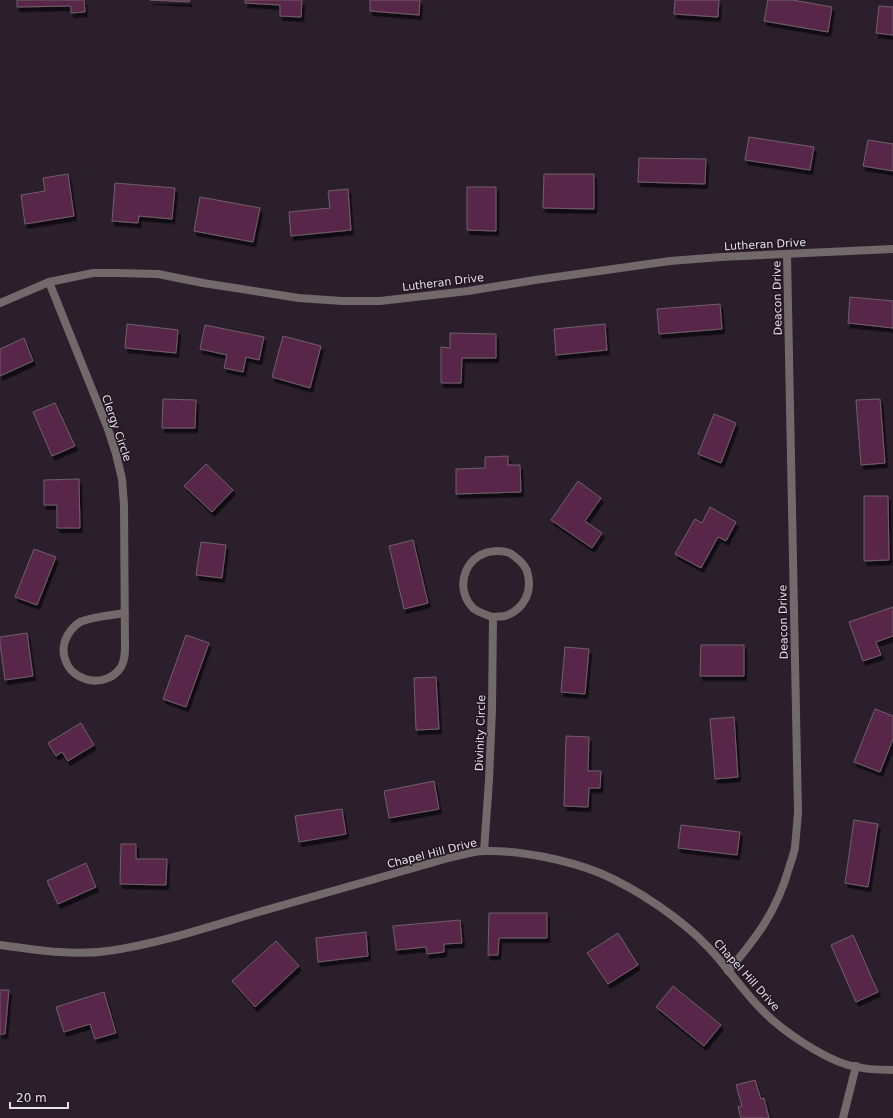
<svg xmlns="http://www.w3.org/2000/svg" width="893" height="1118" font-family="'DejaVu Sans',sans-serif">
  <defs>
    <filter id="shadow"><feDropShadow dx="2.5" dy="4.5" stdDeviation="0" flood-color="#0009"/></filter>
  </defs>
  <rect width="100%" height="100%" fill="#2a1f2b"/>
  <!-- building -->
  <g fill="#592748" stroke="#705f69" filter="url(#shadow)">
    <polygon points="17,0 84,0 85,12 71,13 71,6 17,7"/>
    <polygon points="150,0 190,0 189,2"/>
    <polygon points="245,0 302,0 301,17 280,16 280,5 245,3"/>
    <polygon points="370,0 420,0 419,15 370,11"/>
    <polygon points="675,0 719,0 718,17 674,14"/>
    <polygon points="768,0 792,0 832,7 828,32 764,21"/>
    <polygon points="879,6 893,7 893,35 876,33"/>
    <polygon points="749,137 814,147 810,170 745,160"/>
    <polygon points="868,140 893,144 893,171 863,166"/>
    <polygon points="639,158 706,159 705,184 638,182"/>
    <polygon points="68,174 74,216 25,224 21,195 45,191 43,178"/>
    <polygon points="544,174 594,174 594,209 543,208"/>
    <polygon points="115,183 175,188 172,219 139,216 138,223 112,221"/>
    <polygon points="467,187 496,187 496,231 467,230"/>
    <polygon points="348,189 351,230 291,236 289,212 330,208 328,191"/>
    <polygon points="200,197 260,208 253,242 194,231"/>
    <polygon points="850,297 893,301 893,328 848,323"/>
    <polygon points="720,304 722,329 659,334 657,309"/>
    <polygon points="127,324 178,330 176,353 125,348"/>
    <polygon points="605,324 607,350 556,355 554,329"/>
    <polygon points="205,325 264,337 259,360 246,357 243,372 224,368 227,355 200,349"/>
    <polygon points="450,333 496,334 496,358 462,358 461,383 441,383 441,347 450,348"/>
    <polygon points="283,336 321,346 310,388 272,377"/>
    <polygon points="24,338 33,361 0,376 0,349"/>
    <polygon points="163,399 196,400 195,428 162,428"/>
    <polygon points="880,399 885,463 861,465 856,400"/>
    <polygon points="55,403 75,446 52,456 33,412"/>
    <polygon points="714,414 736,423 721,463 698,454"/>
    <polygon points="508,456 508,465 520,465 521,492 456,494 456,469 485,468 485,457"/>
    <polygon points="206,464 233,490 212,512 184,486"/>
    <polygon points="79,479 80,528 57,528 57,505 44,505 44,480"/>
    <polygon points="578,481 601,498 585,521 602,533 592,548 551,520"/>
    <polygon points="864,496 888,496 889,560 864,561"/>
    <polygon points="710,507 736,522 726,541 718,537 701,568 675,554 695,519 702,523"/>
    <polygon points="413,540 428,603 404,609 389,546"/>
    <polygon points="201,542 226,545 222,578 196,575"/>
    <polygon points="34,549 56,557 37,605 15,597"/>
    <polygon points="893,607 893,636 876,642 881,655 863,661 849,622"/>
    <polygon points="27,633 33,676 5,680 0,644 0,637"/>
    <polygon points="186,635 209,643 186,707 163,699"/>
    <polygon points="701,645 744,645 744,676 700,676"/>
    <polygon points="565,647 589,649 585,694 561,692"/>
    <polygon points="436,677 439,729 416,730 414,678"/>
    <polygon points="875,709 893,716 893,739 880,772 854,762"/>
    <polygon points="734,717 738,777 715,779 710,719"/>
    <polygon points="81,723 94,745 68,761 62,752 56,756 48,743"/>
    <polygon points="566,736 589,737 588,771 601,771 600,788 589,788 588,807 564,806"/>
    <polygon points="434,781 439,809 389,818 384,791"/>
    <polygon points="342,809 346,834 299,842 295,816"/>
    <polygon points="854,820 878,824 868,887 845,883"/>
    <polygon points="681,825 740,832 737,855 678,848"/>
    <polygon points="121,844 136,844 136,859 167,859 166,885 120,884"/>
    <polygon points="86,863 96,887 58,904 47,881"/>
    <polygon points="489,913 547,913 547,938 499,938 498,955 488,955"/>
    <polygon points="460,920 462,943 444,944 444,952 427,954 426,947 396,950 393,926"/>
    <polygon points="366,932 368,956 318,962 316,938"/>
    <polygon points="618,933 638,965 608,984 587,953"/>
    <polygon points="853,935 878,992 856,1002 831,945"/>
    <polygon points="276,941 299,966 255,1007 232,981"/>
    <polygon points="673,986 721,1025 704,1046 656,1007"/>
    <polygon points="0,990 9,990 5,1034 0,1034"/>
    <polygon points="104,992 116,1033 95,1039 90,1024 64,1032 56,1007"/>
    <polygon points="755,1080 761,1099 764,1098 769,1118 741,1118 738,1107 742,1106 736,1085"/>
  </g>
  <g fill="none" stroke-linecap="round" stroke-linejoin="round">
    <!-- minor -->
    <g stroke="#72696b" stroke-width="8">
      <path d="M 49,282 L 108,429 L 116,454 L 122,479 L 124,505 L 125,646 C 125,653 125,660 121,667 C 107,689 72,683 65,659 C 63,653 63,647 65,641 C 68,633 72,627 80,622 C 90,617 113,615 125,613"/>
      <polyline points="0,303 49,282 93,273 117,273 158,274 203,283 299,298 342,301 380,301 468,291 535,280 670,261 721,257 893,249"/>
      <path d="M 484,851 L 489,780 L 492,710 L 493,617 C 496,616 501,617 505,616 C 523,610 532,593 528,575 C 527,567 521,561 514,556 C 510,552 503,551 497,551 C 467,551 452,586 473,608 C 479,613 486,615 493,617"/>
      <path d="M 0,945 C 36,950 72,956 108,951 C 157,944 205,928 252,914 C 318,895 385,876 452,857 C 463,855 474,851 485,851 C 519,850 568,860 600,873 C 637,889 682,919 709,948 C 728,968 743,991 762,1010 C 781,1030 821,1057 848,1065 C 862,1069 878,1070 893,1070"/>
      <path d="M 728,971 C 757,938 777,910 789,868 C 791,861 794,854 795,847 C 796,836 797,825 798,813 L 787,254"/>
      <polyline points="843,1118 856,1066"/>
    </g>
  </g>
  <g text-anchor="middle" stroke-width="3" stroke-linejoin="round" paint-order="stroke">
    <!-- street labels -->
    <g font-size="11" fill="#e8e0e8" stroke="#201621">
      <text transform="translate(765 244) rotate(-3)" y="4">Lutheran Drive</text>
      <text transform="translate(443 282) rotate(-7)" y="4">Lutheran Drive</text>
      <text transform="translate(777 298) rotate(-91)" y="4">Deacon Drive</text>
      <text transform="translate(117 428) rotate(71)" y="4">Clergy Circle</text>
      <text transform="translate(783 622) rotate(-91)" y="4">Deacon Drive</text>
      <text transform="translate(480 733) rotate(-88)" y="4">Divinity Circle</text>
      <text transform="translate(432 853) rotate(-14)" y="4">Chapel Hill Drive</text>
      <text transform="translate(747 975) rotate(48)" y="4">Chapel Hill Drive</text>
    </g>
  </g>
  <!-- scale -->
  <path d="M10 1102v6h58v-6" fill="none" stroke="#e8e0e8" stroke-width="2"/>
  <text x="16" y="1102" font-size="12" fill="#e8e0e8" stroke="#201621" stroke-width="3" paint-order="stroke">20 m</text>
</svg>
